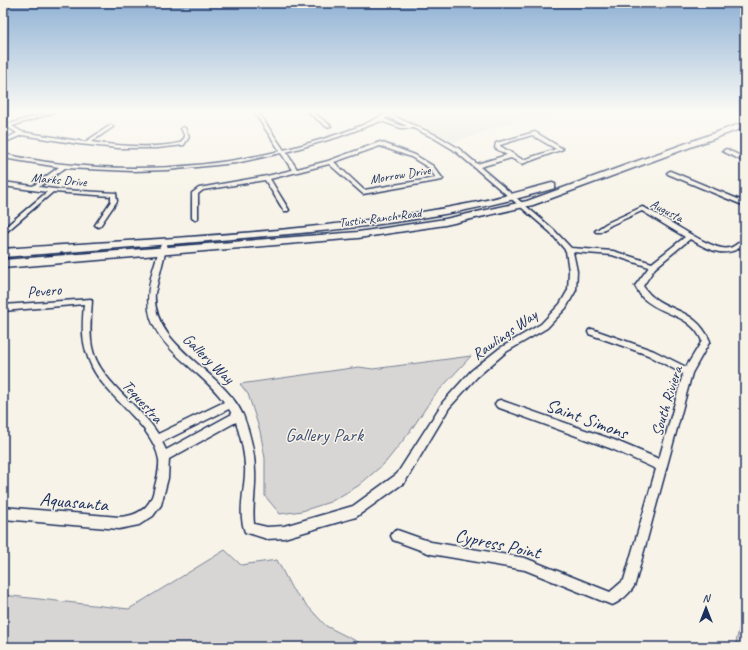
<svg xmlns="http://www.w3.org/2000/svg" width="748" height="650" font-family="Caveat,sans-serif">
  <rect width="100%" height="100%" fill="#f7f3e8"/>
  <filter id="ink" filterUnits="userSpaceOnUse"><feTurbulence type="fractalNoise" baseFrequency=".025" numOctaves="2"/><feDisplacementMap in="SourceGraphic" scale="8" xChannelSelector="R" yChannelSelector="G"/><feConvolveMatrix kernelMatrix="1 2 1 2 8 2 1 2 1" color-interpolation-filters="sRGB"/></filter>
  <g filter="url(#ink)">
    <!-- built -->
    <polygon fill="#e6e5de" points="398,112 549,112 552,117 523,118 454,142 393,115"/>
    <!-- green -->
    <g fill="#d7d6d4" stroke="#798299">
      <polygon points="471,356 433,397 409,433 385,463 358,486 330,502 302,511 280,514 265,496 265,458 260,431 248,394 240,384 359,367 373,369"/>
      <polygon points="225,550 241,565 277,560 292,589 326,626 368,647 3,647 3,595 129,609"/>
      <polygon points="745,602 745,647 735,647"/>
    </g>
    <g fill="none" stroke-linecap="round" stroke-linejoin="round">
      <!-- minor casing -->
      <g stroke="#1b2f5e" stroke-width="3">
        <g id="minor">
          <path d="M 49,112 L 55,112 L 12,126 L 22,132 L 85,142 L 111,125 L 113,126 L 113,127 L 91,142 C 119,146 152,149 180,143 L 185,137 L 181,128 L 183,127 L 185,128 L 189,137 L 184,145 L 157,148 L 118,148 L 79,144 L 22,135 L 3,143 L 3,140 L 17,133 L 3,124 L 3,121 L 9,124 Z"/>
          <path d="M 254,112 L 258,112 L 284,150 C 311,143 338,135 363,125 C 372,121 386,112 394,112 L 391,115 L 438,136 L 458,148 L 477,164 L 507,155 L 495,148 L 496,143 L 535,132 L 563,149 L 522,164 L 511,158 L 480,167 L 554,230 L 571,248 L 613,251 L 652,263 L 685,237 L 642,211 L 611,225 L 600,232 L 596,232 L 595,231 L 607,223 L 642,207 C 661,213 712,253 729,248 C 735,247 739,241 745,239 L 745,244 C 725,260 709,250 690,239 L 655,268 L 643,286 C 661,314 694,304 710,341 L 692,373 L 635,584 C 632,592 620,602 612,605 L 525,570 L 431,554 L 393,540 L 391,536 L 393,532 L 397,530 L 431,542 L 525,558 L 610,592 L 624,580 L 656,469 L 612,449 L 497,407 L 495,404 L 497,401 L 500,400 L 614,440 L 659,459 L 683,374 L 648,355 L 589,334 L 588,332 L 589,330 L 592,329 L 654,351 L 686,367 L 702,341 C 691,314 663,316 644,299 C 640,296 638,290 635,286 L 649,267 L 612,255 L 573,252 L 577,271 L 576,290 L 566,308 L 547,328 L 506,352 L 477,377 L 449,408 L 405,482 L 356,517 L 284,538 L 267,539 L 245,532 C 238,514 244,492 245,474 C 246,456 241,439 236,422 L 169,459 L 168,478 L 161,505 L 153,516 L 139,525 L 119,529 L 3,519 L 3,507 L 119,517 C 137,516 150,509 154,490 C 156,481 160,470 159,460 C 154,426 107,398 92,367 C 81,344 82,328 84,304 L 3,311 L 3,305 L 91,299 L 92,301 C 91,316 89,332 92,347 C 98,380 141,406 158,434 L 224,402 C 213,386 197,374 183,361 C 149,330 141,310 154,266 C 157,257 159,248 163,240 L 167,240 L 168,241 L 155,293 C 151,347 223,370 243,415 C 250,433 255,453 255,472 C 256,489 252,506 254,524 L 267,527 L 284,526 L 353,506 L 397,474 L 443,402 L 471,371 L 500,348 L 541,324 L 560,304 L 568,290 L 569,271 L 566,251 L 550,232 L 454,150 L 434,138 L 413,128 L 401,128 L 381,121 L 338,137 L 286,152 L 297,169 L 328,161 L 380,142 L 415,155 L 433,166 L 443,179 L 442,180 L 363,194 L 329,164 L 270,179 L 289,210 L 288,211 L 284,211 L 265,180 L 203,190 L 198,194 L 198,218 L 195,220 L 192,218 L 192,193 L 199,188 L 267,176 L 292,170 L 281,153 L 236,163 L 167,170 L 132,171 L 65,168 L 39,187 L 63,190 L 116,193 L 117,201 L 100,226 L 98,227 L 95,225 L 111,201 L 111,196 L 53,192 L 5,233 L 3,234 L 3,229 L 47,192 L 3,186 L 3,182 L 33,186 L 59,167 L 3,158 L 3,154 C 23,158 43,162 63,164 C 135,172 210,168 280,151 ZM 388,117 L 407,126 L 402,126 L 384,119 ZM 532,135 L 556,149 L 523,160 L 500,146 L 500,145 ZM 380,146 L 411,157 L 429,168 L 436,178 L 364,190 L 334,162 ZM 229,409 L 232,414 L 166,450 L 162,442 Z"/>
          <polygon points="308,112 313,112 331,126 327,127"/>
          <polygon points="726,149 745,158 745,162 724,152 723,151"/>
          <polygon points="670,171 745,202 745,206 668,174 667,173"/>
        </g>
      </g>
      <!-- primary casing -->
      <g stroke="#1b2f5e" stroke-width="3">
        <g id="primary">
          <polygon points="745,122 745,127 533,205 445,225 358,238 3,268 3,260 358,232 445,219 527,201"/>
          <path d="M 552,183 L 555,184 L 555,188 C 461,216 364,228 266,236 C 178,244 91,250 3,257 L 3,249 C 157,238 315,234 467,204 C 496,199 524,190 552,183 Z"/>
        </g>
      </g>
      <!-- minor -->
      <use href="#minor" fill="#f7f3e8" fill-rule="evenodd"/>
      <!-- primary -->
      <use href="#primary" fill="#f7f3e8" fill-rule="evenodd"/>
    </g>
  </g>
  <!-- sky -->
  <linearGradient id="sky" x2="0" y2="1"><stop stop-color="#90b2d5"/><stop offset="0.55" stop-color="#fbfaf5"/><stop offset="1" stop-color="#fbfaf5" stop-opacity="0"/></linearGradient>
  <rect width="748" height="203" fill="url(#sky)"/>
  <g text-anchor="middle" stroke-width="3" stroke-linejoin="round" paint-order="stroke">
    <!-- far-street labels -->
    <g font-size="13" fill="#1b2f5e" stroke="#f7f3e8">
      <text transform="translate(400 174) rotate(-9)" y="5">Morrow Drive</text>
      <text transform="translate(59 179) rotate(5)" y="5">Marks Drive</text>
      <text transform="translate(667 210) rotate(27)" y="5">Augusta</text>
      <text transform="translate(380 217) rotate(-7)" y="5">Tustin Ranch Road</text>
    </g>
    <!-- street labels -->
    <g font-size="16" fill="#1b2f5e" stroke="#f7f3e8">
      <text transform="translate(44 290) rotate(-5)" y="6">Pevero</text>
      <text transform="translate(504 334) rotate(-35)" y="6">Rawlings Way</text>
      <text transform="translate(209 358) rotate(44)" y="6">Gallery Way</text>
      <text transform="translate(143 401) rotate(48)" y="6">Tequestra</text>
      <text transform="translate(666 401) rotate(-73)" y="6">South Riviera</text>
    </g>
    <!-- near-street labels -->
    <g font-size="19" fill="#1b2f5e" stroke="#f7f3e8">
      <text transform="translate(587 418) rotate(20)" y="7">Saint Simons</text>
      <text transform="translate(74 501) rotate(5)" y="7">Aquasanta</text>
      <text transform="translate(498 543) rotate(12)" y="7">Cypress Point</text>
    </g>
    <!-- near-park labels -->
    <g font-size="19" fill="#415076" stroke="#f7f3e8">
      <text x="324" y="441">Gallery Park</text>
    </g>
  </g>
  <!-- margin -->
  <rect width="748" height="650" fill="none" stroke="#f7f3e8" stroke-width="16"/>
  <rect x="8" y="8" width="732" height="634" fill="none" stroke="#1b2f5e" stroke-width="1.5" filter="url(#ink)"/>
  <!-- north arrow -->
  <g transform="translate(706 608)" stroke="#f7f3e8" stroke-width="3" paint-order="stroke">
  <path d="M0-3L7 15L0 10L-7 15Z" fill="#1b2f5e"/>
  <text y="-6" font-size="11" font-weight="bold" text-anchor="middle" fill="#1b2f5e">N</text>
  </g>
</svg>
